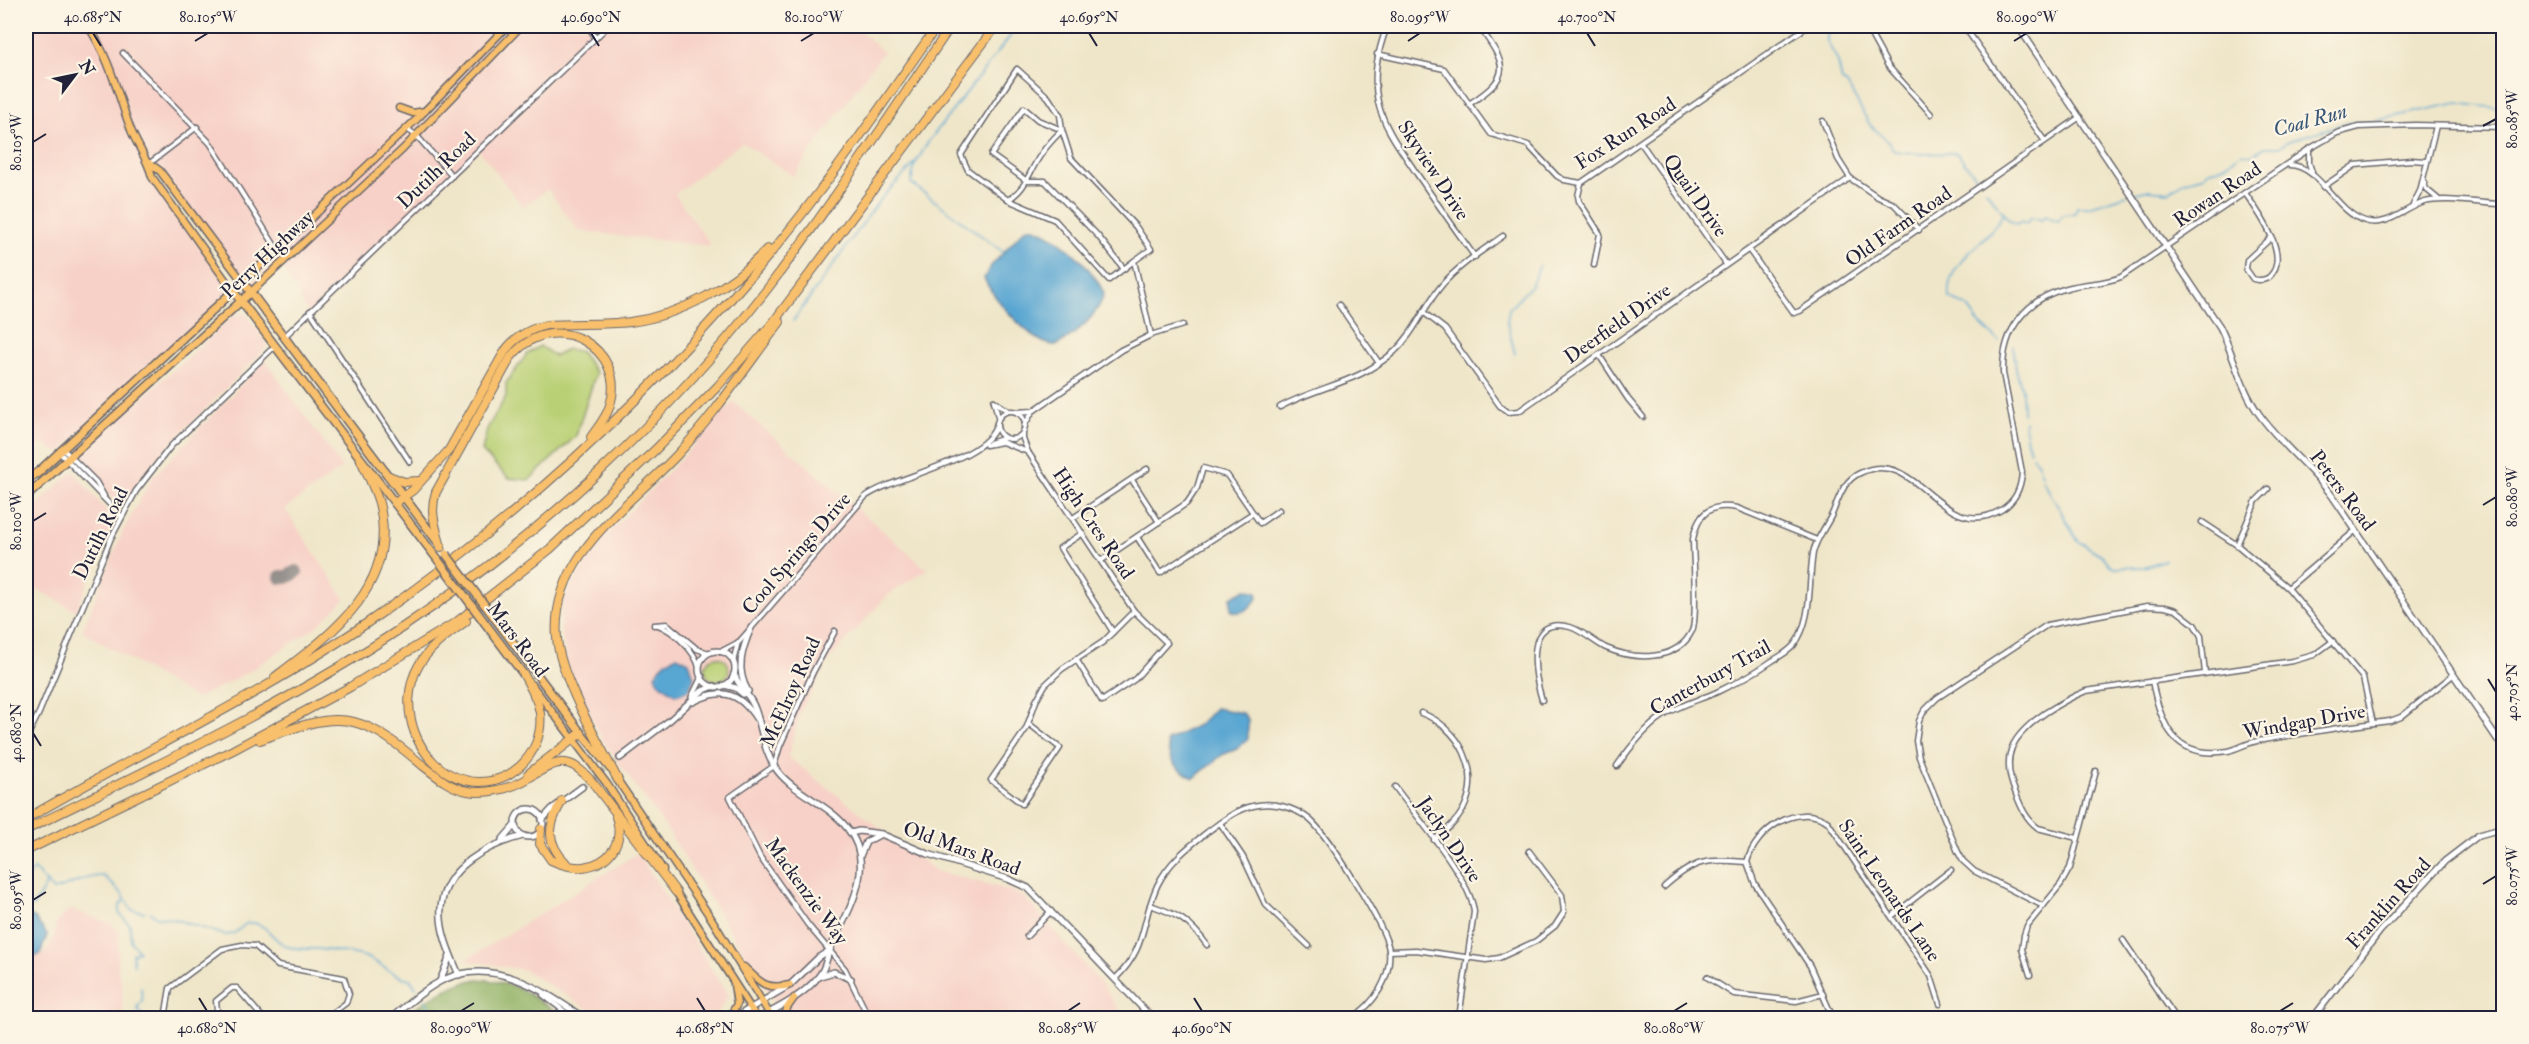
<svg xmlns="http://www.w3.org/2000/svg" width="2529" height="1044" font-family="'IM FELL Double Pica',serif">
  <rect width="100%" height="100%" fill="#fcf5e5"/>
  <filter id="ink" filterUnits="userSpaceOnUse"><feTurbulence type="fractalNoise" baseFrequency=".0167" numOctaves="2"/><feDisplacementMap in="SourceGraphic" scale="12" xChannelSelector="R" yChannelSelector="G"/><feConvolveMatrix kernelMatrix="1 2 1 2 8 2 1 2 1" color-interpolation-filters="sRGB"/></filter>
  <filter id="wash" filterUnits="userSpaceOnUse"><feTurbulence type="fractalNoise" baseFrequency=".008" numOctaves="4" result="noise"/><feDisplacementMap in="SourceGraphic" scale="24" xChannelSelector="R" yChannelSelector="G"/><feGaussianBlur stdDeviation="1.35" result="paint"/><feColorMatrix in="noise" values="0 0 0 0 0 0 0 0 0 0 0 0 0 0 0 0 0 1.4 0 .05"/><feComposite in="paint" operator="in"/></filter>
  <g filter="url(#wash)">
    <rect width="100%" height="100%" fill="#efe6c9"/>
    <!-- built -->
    <g fill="#f7d1c7">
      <polygon points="26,26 855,26 883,52 793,176 742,142 675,194 711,246 578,231 548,189 523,207 479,150 308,313 281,264 251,292 160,171 150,164 152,177 234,292 59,453 42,443 26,455"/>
      <polygon points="239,314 247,315 266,341 265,349 156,458 124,505 118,504 77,457 80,451 181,364 231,317"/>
      <polygon points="265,360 342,468 285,509 345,599 317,626 248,672 196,699 82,631 125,526 153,477"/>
      <polygon points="733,402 927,569 888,595 832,656 800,712 788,757 936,871 1012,891 1025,898 1104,987 1124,1018 784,1018 665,826 605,744 579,693 567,662 561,631 562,605 567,592 604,538 674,466"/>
      <polygon points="73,471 114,520 76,611 26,583 26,516"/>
      <polygon points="638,853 728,995 715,1017 602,1018 525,970 466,960"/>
      <polygon points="70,909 112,924 119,932 118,973 122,981 123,1018 26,1018 26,964 45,952 53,939 57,921"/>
    </g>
    <!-- green -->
    <g fill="#b9d075" stroke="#6e7958" stroke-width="1.5">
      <polygon points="540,346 555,356 567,349 581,352 596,373 576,436 529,480 508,478 482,451 487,429 506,396 506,383 527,354"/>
      <circle cx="717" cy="669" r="12"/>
    </g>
    <!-- forest -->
    <path fill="#92b266" stroke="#5a6a50" stroke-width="1.5" d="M 478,979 C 517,982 532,996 564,1018 L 403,1018 C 427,999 447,985 478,979 Z"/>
    <!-- water -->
    <g fill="#59a6d2" stroke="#3e6486" stroke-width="1.5">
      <path d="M 1032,227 C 1061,237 1091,266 1104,293 C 1099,315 1076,334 1057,345 C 1053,345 1047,344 1043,342 C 1024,332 992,297 984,278 L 991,266 L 1025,229 Z"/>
      <path d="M 1246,589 L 1257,592 L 1258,597 C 1252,606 1243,617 1231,610 L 1231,597 Z"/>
      <polygon points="677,656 689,662 694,677 689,690 676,695 658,682 655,675 665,662"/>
      <path d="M 1215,708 L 1242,713 L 1248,719 L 1248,739 L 1237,749 L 1222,755 L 1194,778 C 1176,769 1168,762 1167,741 L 1200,724 Z"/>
      <polygon points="26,913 35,918 47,935 40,954 26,962"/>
    </g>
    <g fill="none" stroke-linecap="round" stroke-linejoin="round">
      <!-- stream -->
      <g stroke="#59a6d2" stroke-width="1.5">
        <polyline points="1827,26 1827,41 1838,62 1842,81 1847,84 1870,125 1888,141 1894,151 1922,154 1957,153 1977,178"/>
        <polyline points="1986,190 2008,219 2016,224 2022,221 2025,224 2032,217 2042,220 2045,216 2058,221 2063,215 2075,213 2077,207 2089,207 2127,195"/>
        <path d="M 2136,193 L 2149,190 L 2169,192 L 2183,182 L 2204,176 L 2209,170 C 2224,169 2230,161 2242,153 L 2252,155 L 2265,147 L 2279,147 L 2288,141 L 2346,123 L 2370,122 L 2457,103 L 2504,109"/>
        <polyline points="1003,252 911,183 915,164 929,141 1018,26"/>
        <polyline points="793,321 879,201 915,163"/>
        <path d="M 1999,341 L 1979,323 L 1967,306 L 1949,298 C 1945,266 1976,250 1993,228 C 1997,224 2000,218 2004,212"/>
        <polyline points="2013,346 2016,369 2022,389 2023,414"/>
        <polyline points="1515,354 1507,322 1509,309 1531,286 1540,265"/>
        <polyline points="2025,421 2026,437 2030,451"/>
        <polyline points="2032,456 2037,461 2042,475"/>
        <polyline points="2042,479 2078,541 2103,556 2110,565 2116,568 2144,567 2165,560"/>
        <path d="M 34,869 L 53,890 C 71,886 87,875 104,876 L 122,894 L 132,910 L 145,912"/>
        <polyline points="26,877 34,871"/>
        <polyline points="124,901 120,905 119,913 130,925 131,942 139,951 132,954 134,965"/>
        <polyline points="33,907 47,883"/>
        <path d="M 150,912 L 157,917 L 174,919 L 225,935 L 233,934 L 247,923 C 266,920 271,939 286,946 C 295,950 308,948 318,949 C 332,951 356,953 368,958 C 382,965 395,977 410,979 L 416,988"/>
        <polyline points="141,987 142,1001 137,1008 143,1016 141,1018"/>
        <polyline points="425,1000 440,1018"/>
      </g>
      <!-- taxiway -->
      <polyline stroke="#888482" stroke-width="14" points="281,577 287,577 296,572"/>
    </g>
  </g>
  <g filter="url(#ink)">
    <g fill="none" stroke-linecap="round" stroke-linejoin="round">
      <!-- tertiary-tunnel -->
      <polyline stroke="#c6bfad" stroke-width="5" stroke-dasharray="5 2.5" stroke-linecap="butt" points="582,787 620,758"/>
      <!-- minor casing -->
      <g stroke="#6a676d" stroke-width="7">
        <g id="minor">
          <polyline points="588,26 596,38"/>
          <path d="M 1387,26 C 1378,51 1372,74 1378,102 C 1384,129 1402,151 1417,174 C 1436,202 1455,229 1475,257"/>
          <polyline points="1866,26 1888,66 1931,114"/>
          <polyline points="1964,26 2044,140"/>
          <polyline points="123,53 210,143 277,249"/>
          <polyline points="1377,54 1444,69 1491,134 1528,145 1557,176 1564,180 1581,183 1808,26"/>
          <path d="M 1469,104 C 1514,75 1506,65 1479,26"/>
          <polyline points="1823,121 1838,159 1850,178 1878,197 1894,204 1919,230"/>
          <polyline points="407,129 417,136 452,176"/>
          <polyline points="1641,143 1726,264"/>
          <polyline points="2309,150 2309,163 2312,172"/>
          <polyline points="150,163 197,127"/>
          <path d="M 2289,165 C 2320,165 2335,212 2365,221 C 2388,228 2404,208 2425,202 C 2444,197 2477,203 2498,204 L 2504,201"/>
          <polyline points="2423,180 2426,189 2438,199"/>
          <polyline points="1581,183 1578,196 1579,201 1600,234 1594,265"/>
          <polyline points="2323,187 2355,165 2411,160 2426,161"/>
          <path d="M 2245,193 C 2257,210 2290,254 2271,275 C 2266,281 2260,281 2253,279 L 2246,269 L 2247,260 L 2272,237"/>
          <polyline points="1008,200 1055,220 1109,280 1134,261"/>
          <polyline points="2413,205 2420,191 2436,126"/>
          <polyline points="1749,250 1794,313 1800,311 2080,117"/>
          <path d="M 1124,269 L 1098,236 L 1045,181 L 1027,181 L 991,155 L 1024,108 L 1038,120 L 1062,130 C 1053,139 1044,148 1038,159 C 1027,177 1026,188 1008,200 L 968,170 L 961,155 L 1017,69 L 1048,97 L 1060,115 L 1062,130 L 1071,158 L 1136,227 L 1151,249 L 1134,261 L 1151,335"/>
          <polyline points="1339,305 1379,363"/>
          <polyline points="310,311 410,462"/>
          <polyline points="1423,312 1445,329 1500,406 1508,412 1519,411 1850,178"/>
          <polyline points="285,336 608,26"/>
          <polyline points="1599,355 1628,399 1643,417"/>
          <polyline points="994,401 1008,411"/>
          <polyline points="994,401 998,417"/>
          <path d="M 1280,407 C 1321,385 1357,384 1394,352 C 1415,333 1424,306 1442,285 C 1459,265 1482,251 1503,236"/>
          <circle cx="1011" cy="425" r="14"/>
          <polyline points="1016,412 1032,411"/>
          <polyline points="1024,426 1033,411 1121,350 1151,335 1183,325"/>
          <polyline points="1023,431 1023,439 1028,452 1134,611 1167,643 1135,679 1102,701 1076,659"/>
          <polyline points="990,443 1005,438"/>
          <polyline points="986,445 1002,442 1028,452"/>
          <polyline points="63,449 96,482 104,496"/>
          <polyline points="60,453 121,516"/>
          <polyline points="1132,480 1159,522"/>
          <polyline points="1073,518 1147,469"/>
          <polyline points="2202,522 2237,545 2288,588 2363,678 2373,723"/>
          <polyline points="1083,533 1060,548 1113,632"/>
          <polyline points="1137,537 1160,573 1253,513"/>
          <polyline points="2237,545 2256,501 2268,489"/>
          <polyline points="1102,560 1187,503 1197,488 1203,468 1227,475 1260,523 1279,510"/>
          <polyline points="2288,588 2356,530"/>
          <polyline points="654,625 667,624 697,649 709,653"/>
          <path d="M 658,625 C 674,631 695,651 699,667"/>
          <polyline points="835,631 813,672 780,746 774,766 730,797 760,857 808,925 845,969 869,1018"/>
          <path d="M 720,652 L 739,642 L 865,497 C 895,475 989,461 997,423"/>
          <polyline points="733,662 738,642"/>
          <path d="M 2152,681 C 2161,725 2174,760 2228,751 C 2240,748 2250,741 2263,740 C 2305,733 2347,726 2390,721 L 2401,717 L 2453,675"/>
          <path d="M 1542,700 C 1534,674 1523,614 1570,627 C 1583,631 1594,642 1606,648 C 1634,660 1677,662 1692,631 C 1698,617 1693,557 1693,539 C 1698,513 1710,503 1737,508 L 1817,540"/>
          <path d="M 1421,713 C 1459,727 1483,771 1463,810 C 1456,823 1445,831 1434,840"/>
          <polyline points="1028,723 1060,748 1022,804 991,780 1026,729 1036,701 1045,685 1062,669 1103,642 1134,611"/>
          <polyline points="26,739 39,713 111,538 136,491 171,446 275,346"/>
          <path d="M 1617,766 C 1630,747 1644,729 1663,716 C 1679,705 1699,700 1717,692 C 1736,683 1755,673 1772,661 C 1779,657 1788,652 1794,645 C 1813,620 1808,582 1813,553 C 1816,538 1827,526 1833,512 C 1839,497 1844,480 1860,473 C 1918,445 1941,545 2001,510 C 2016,501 2021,488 2022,472 L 2003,373 C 2002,331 2025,299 2067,288 C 2085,283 2103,284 2121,277 L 2309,149 L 2337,133 L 2359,127 L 2415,125 L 2504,127"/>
          <path d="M 1395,787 C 1416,816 1471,879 1474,912 L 1459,1018"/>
          <polyline points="1220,823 1243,857 1265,904 1309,946"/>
          <path d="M 2077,838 L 2038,828 C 2026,819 2021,807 2016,794 C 1999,755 2013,735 2045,713 C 2059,704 2071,697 2086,691 L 2293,661 L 2314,655 L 2333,641"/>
          <path d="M 1664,887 C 1695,859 1706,859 1747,862"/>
          <path d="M 1150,905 C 1177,914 1190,921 1207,945"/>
          <polyline points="2043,906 1974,871 1963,861 1958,852 1919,757 1916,741 1919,721 1924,711 1937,698 2047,625 2147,606 2165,607 2176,610 2194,624 2201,636 2205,673"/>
          <polyline points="1892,916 1951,870"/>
          <polyline points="1027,936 1051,911"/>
          <polyline points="2123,940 2176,1018"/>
          <polyline points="1389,951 1416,950 1486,960 1499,958 1536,941 1555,926 1564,912 1562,895 1529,851"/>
          <polyline points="2030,975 2022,949 2024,935 2027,926 2061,884 2070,868 2096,771"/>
          <polyline points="1707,977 1734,994 1796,1001 1823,994"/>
          <path d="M 1115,979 C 1148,947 1140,924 1157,886 C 1168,863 1187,848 1206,833 C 1221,822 1235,810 1253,806 C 1272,801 1294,807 1309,819 C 1327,833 1386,927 1389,950 C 1392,978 1374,1004 1352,1018"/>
          <polyline points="543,995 573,1018"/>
          <polyline points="165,1018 170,988 222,949 242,945 255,946 278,966 344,978 349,994 346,1003 326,1018"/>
          <polyline points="224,1018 217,1010 216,1001 232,988 237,988 263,1018"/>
          <path d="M 1833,1018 L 1810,966 L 1755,884 L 1747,862 C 1756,830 1797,801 1828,822 L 1931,976 L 1940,1004"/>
        </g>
      </g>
      <!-- tertiary casing -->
      <g stroke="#6a676d" stroke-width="8">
        <g id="tertiary">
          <path d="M 2018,26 L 2220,327 C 2234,355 2240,388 2259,414 C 2280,444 2311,467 2333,497 L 2504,749"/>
          <circle cx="717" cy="669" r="18"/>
          <path d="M 734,674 C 739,687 751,696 755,709 C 762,727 763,749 774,766 C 791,793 827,802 847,828 C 878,866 848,911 831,947 C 826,957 827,966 819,976 C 804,995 780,1007 759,1018"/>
          <polyline points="724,685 736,688 743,694"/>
          <path d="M 748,691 C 735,670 742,649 751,628"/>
          <polyline points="692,697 702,677"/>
          <path d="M 693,702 C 720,688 738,691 756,718"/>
          <polyline points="620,758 670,720 702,691 714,686"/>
          <circle cx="529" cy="823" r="14"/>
          <polyline points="542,820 552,809 582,787"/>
          <polyline points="851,833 859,831 881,834 928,854 1008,879 1028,888 1152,1018"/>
          <polyline points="502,840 515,825"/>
          <polyline points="860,856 866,842 881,834"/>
          <path d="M 459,975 C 450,954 439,930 441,908 C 444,867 488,845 523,836"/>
          <polyline points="820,976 834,972 851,979"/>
          <polyline points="440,981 450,956"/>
          <path d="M 391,1018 C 407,1005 424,989 443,980 C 494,956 542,990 584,1018"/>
          <polyline points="734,1018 790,985 819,957 830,950"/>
          <polyline points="2313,1018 2380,931 2445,861 2479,835 2504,828"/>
        </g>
      </g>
      <!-- primary casing -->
      <g stroke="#6a676d" stroke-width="9">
        <g id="primary">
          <path d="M 88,26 C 111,60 117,93 131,130 C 138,147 148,160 152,177 L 234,292"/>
          <polyline points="399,108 413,113 425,111"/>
          <polyline points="149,163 160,171 243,282 418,118 507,26"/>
          <polyline points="251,292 403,149 521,26"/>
          <polyline points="532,685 607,784 663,870"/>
          <polyline points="581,733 610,769"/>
          <polyline points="616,778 711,918 772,1018"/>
          <polyline points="674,889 757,1018"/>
          <path d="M 744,967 C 761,983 765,990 790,985"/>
          <polyline points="729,1018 737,1004 734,985"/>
          <polyline points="785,1018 787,1008 794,998"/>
        </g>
      </g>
      <!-- trunk casing -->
      <g stroke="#6a676d" stroke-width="10">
        <g id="trunk">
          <polyline points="234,292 438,560"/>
          <polyline points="36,474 243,282 440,545"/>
          <polyline points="26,497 251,292"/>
          <polyline points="493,616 581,733"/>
          <polyline points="485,623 524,675"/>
        </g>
      </g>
      <!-- motorway casing -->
      <g stroke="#6a676d" stroke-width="10">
        <g id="motorway">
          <polyline points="389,476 404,482 418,481"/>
          <polyline points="26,480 40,471"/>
          <path d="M 395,503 L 413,490 L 449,450 L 505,351 C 515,337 530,329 546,325 C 574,323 602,325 630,322 C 682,315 732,287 767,249"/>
          <path d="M 441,547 C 436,528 429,512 436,492 L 511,357 C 555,304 628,350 610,405 C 607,417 598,427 591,437"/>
          <path d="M 466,621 C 449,634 430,646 419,665 C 395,706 417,768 465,780 C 506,791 545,755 540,713 C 538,699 530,687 524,675"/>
          <path d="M 275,677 C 332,634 400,585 379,503 C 375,489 367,474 361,460"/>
          <path d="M 260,740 C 337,711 357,709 421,764 C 435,775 450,788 468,791 C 485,794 510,789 525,780 C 557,761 567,752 594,784 L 676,892"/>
          <polyline points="528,774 581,733"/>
          <path d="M 618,780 C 599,743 560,678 557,638 C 550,556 627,508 677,455 C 715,414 747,366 780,322"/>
          <path d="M 562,801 C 548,825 545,842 566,863"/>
          <path d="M 26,819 C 139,753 258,697 367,623 C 512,524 644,401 758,268 C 823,192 880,108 937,26"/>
          <path d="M 541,829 L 540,844 L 551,860 C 559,864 573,868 583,867 C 609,864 625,842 616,817"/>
          <path d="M 26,830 C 155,766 286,705 406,625 C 542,534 668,417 768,288 C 833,203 891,113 951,26"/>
          <polyline points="26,851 233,750 350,687 458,621 550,549 656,449 718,386 772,324 996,26"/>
        </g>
      </g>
      <!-- minor -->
      <use href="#minor" stroke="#fff" stroke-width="4"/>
      <!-- tertiary -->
      <use href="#tertiary" stroke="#fff" stroke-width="5"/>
      <!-- primary -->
      <use href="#primary" stroke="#f8bf6c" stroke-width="6"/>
      <!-- trunk -->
      <use href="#trunk" stroke="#f8bf6c" stroke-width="7"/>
      <!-- motorway -->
      <use href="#motorway" stroke="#f8bf6c" stroke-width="8"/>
      <!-- trunk-bridge casing -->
      <g stroke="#6a676d" stroke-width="10" stroke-linecap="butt">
        <g id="trunk-bridge">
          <polyline points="446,554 493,616"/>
          <polyline points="438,560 485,623"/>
        </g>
      </g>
      <!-- trunk-bridge -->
      <use href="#trunk-bridge" stroke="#f8bf6c" stroke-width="7"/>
    </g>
  </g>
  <!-- ticks -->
  <path fill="none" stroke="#22223b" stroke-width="2" d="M 93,33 L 101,46M 591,33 L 599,46M 1089,33 L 1097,46M 1587,33 L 1595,46M 195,41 L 208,33M 801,41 L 814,33M 1408,41 L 1420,33M 2014,41 L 2027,33M 2483,126 L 2496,119M 33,142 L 46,134M 2483,505 L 2496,497M 33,521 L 46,513M 2488,679 L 2496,692M 33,733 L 41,746M 2483,884 L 2496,876M 33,900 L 46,892M 199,998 L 207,1011M 697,998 L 705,1011M 1194,998 L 1202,1011M 461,1011 L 474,1003M 1068,1011 L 1080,1003M 1674,1011 L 1687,1003M 2280,1011 L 2293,1003"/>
  <g text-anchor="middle" stroke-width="4.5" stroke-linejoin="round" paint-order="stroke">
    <!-- street labels -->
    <g font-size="20" fill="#22223b" stroke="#fcf5e5">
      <text transform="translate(1625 133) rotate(-33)" y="7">Fox Run Road</text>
      <text transform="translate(436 170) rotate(-44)" y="7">Dutilh Road</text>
      <text transform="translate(1434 170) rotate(57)" y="7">Skyview Drive</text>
      <text transform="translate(2217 194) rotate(-34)" y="7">Rowan Road</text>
      <text transform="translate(1696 195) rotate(55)" y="7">Quail Drive</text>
      <text transform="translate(1898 226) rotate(-35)" y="7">Old Farm Road</text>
      <text transform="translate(267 254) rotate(-43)" y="7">Perry Highway</text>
      <text transform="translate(1617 323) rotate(-35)" y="7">Deerfield Drive</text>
      <text transform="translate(2343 490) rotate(53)" y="7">Peters Road</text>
      <text transform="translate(1094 523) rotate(56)" y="7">High Cres Road</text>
      <text transform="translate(100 533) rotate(-64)" y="7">Dutilh Road</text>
      <text transform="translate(796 553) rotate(-49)" y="7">Cool Springs Drive</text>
      <text transform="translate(518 639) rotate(53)" y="7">Mars Road</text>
      <text transform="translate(1710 677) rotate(-29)" y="7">Canterbury Trail</text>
      <text transform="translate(790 692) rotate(-66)" y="7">McElroy Road</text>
      <text transform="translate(2304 721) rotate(-10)" y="7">Windgap Drive</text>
      <text transform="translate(1450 839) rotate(56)" y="7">Jaclyn Drive</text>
      <text transform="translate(962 848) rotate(20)" y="7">Old Mars Road</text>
      <text transform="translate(1890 890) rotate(56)" y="7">Saint Leonards Lane</text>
      <text transform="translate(807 891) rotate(54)" y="7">Mackenzie Way</text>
      <text transform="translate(2388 903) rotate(-48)" y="7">Franklin Road</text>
    </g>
    <!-- water labels -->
    <g font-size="21" font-style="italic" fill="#385777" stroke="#fcf5e5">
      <text transform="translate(2310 120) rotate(-15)" y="7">Coal Run</text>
    </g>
  </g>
  <!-- margin -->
  <rect width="2529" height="1044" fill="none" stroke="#fcf5e5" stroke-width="66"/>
  <!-- north arrow -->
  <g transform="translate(75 75) rotate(58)" stroke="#fcf5e5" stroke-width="4.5" paint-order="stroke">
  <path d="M0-4.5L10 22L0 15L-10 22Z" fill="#22223b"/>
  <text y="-9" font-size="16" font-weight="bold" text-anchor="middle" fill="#22223b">N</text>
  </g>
  <rect x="33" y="33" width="2463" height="978" fill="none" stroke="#22223b" stroke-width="2"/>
  <g font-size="15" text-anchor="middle" fill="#22223b">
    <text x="93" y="22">40.685°N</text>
    <text x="208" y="22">80.105°W</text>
    <text x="591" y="22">40.690°N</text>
    <text x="814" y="22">80.100°W</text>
    <text x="1089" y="22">40.695°N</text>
    <text x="1420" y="22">80.095°W</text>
    <text x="1587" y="22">40.700°N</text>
    <text x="2027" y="22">80.090°W</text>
    <text transform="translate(2512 119) rotate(-90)" y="5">80.085°W</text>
    <text transform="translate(16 142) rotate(-90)" y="5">80.105°W</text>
    <text transform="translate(2512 497) rotate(-90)" y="5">80.080°W</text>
    <text transform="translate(16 521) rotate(-90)" y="5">80.100°W</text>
    <text transform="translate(2512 692) rotate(-90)" y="5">40.705°N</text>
    <text transform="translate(16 733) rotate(-90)" y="5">40.680°N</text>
    <text transform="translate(2512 876) rotate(-90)" y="5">80.075°W</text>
    <text transform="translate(16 900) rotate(-90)" y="5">80.095°W</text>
    <text x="207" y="1033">40.680°N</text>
    <text x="461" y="1033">80.090°W</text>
    <text x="705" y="1033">40.685°N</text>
    <text x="1068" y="1033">80.085°W</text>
    <text x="1202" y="1033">40.690°N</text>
    <text x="1674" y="1033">80.080°W</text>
    <text x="2280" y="1033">80.075°W</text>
  </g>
</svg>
